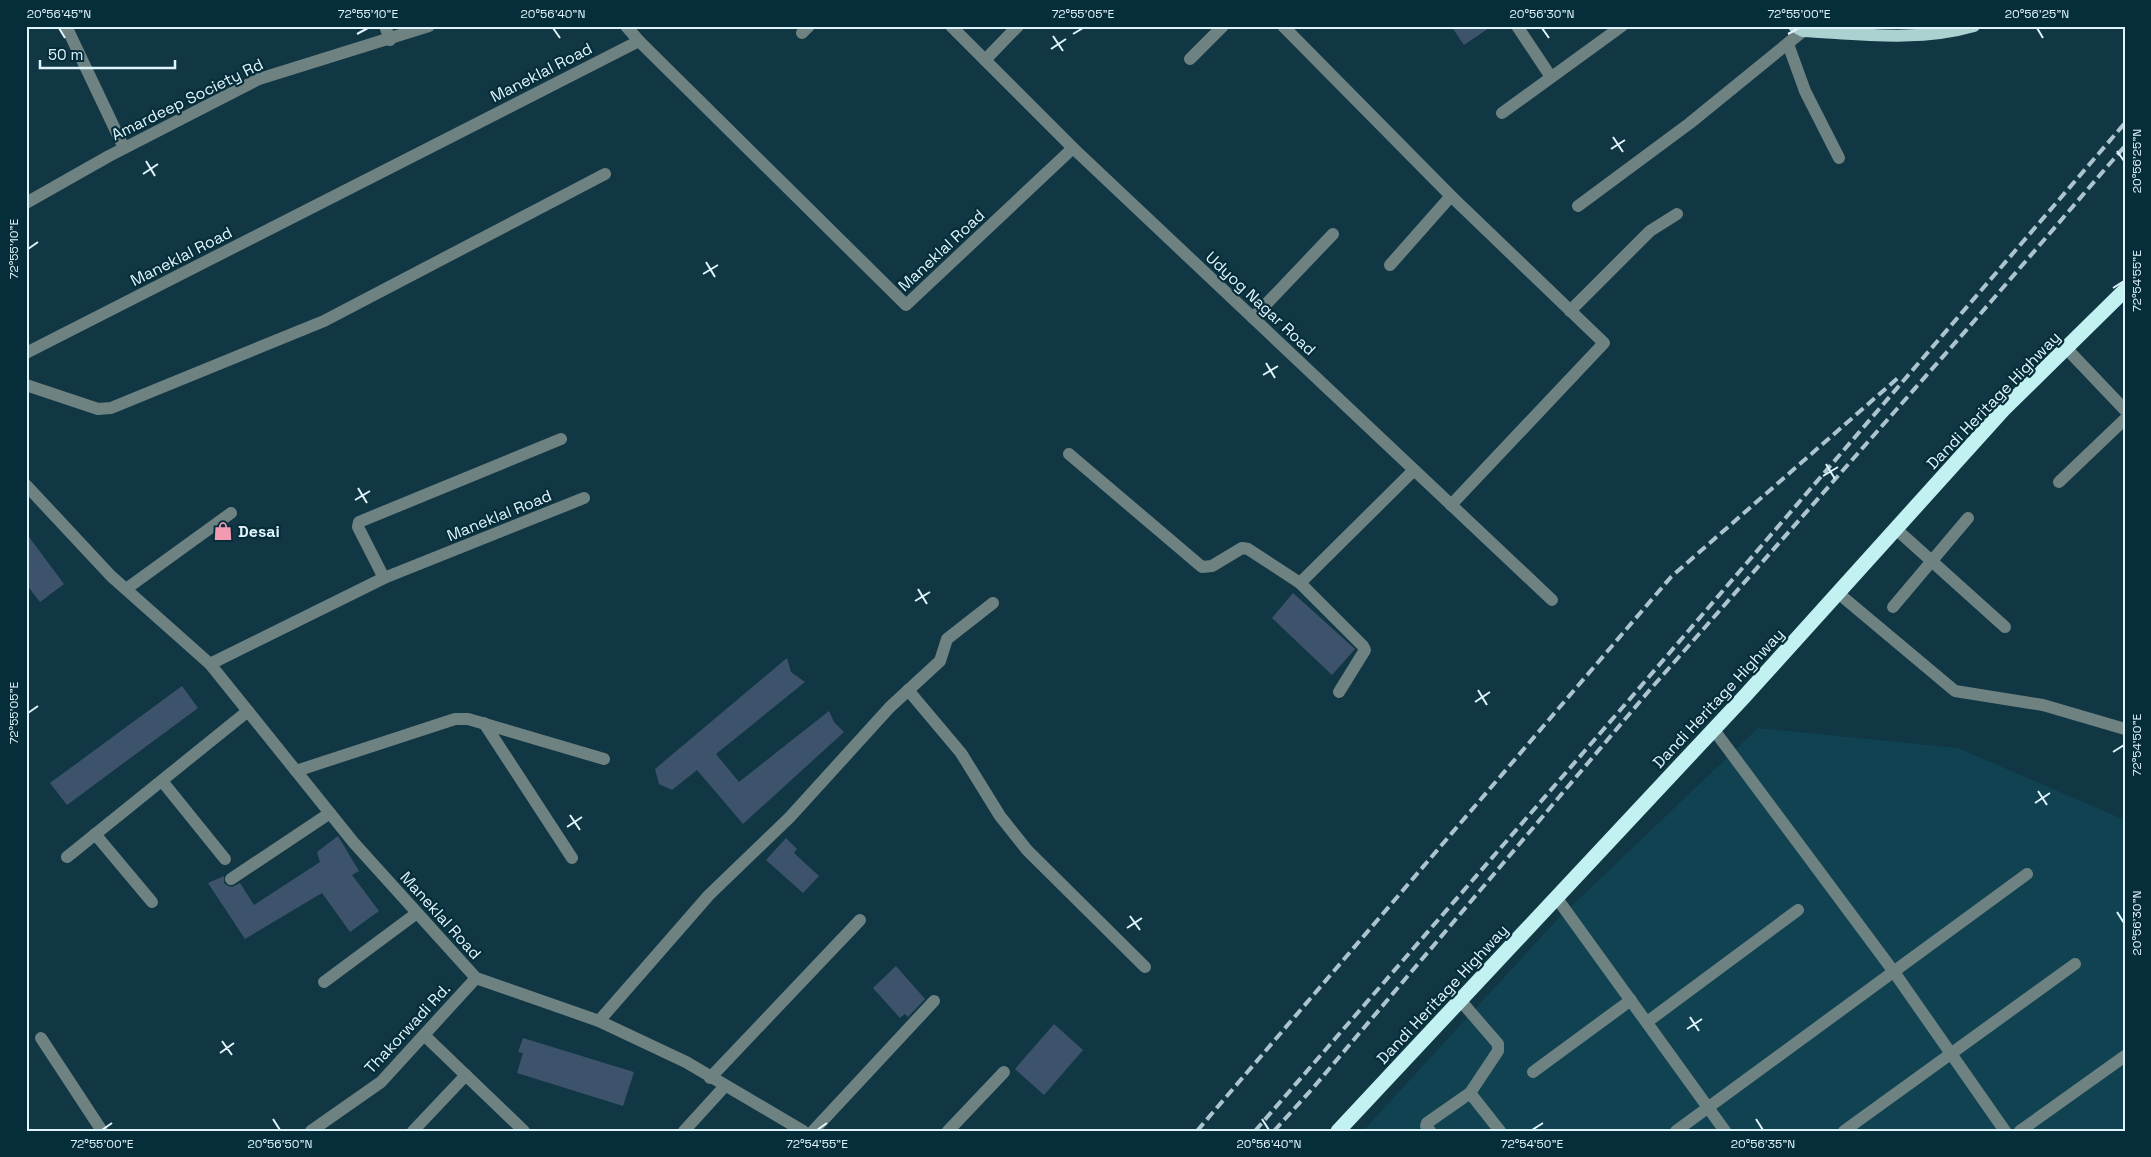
<svg xmlns="http://www.w3.org/2000/svg" width="2151" height="1157" font-family="'Space Grotesk',sans-serif">
  <rect width="100%" height="100%" fill="#113744"/>
  <!-- built -->
  <polygon fill="#104252" points="1758,728 1958,748 2125,820 2125,1131 1363,1131 1556,921"/>
  <!-- building -->
  <g fill="#3d536b">
    <polygon points="1451,26 1492,26 1464,45"/>
    <polygon points="26,533 64,584 40,602 26,584"/>
    <polygon points="1293,593 1355,649 1332,675 1272,618"/>
    <polygon points="787,658 791,672 805,682 716,754 739,782 829,711 834,722 844,732 743,824 697,770 672,790 659,784 655,769"/>
    <polygon points="182,686 198,708 67,805 50,783"/>
    <polygon points="338,836 359,871 352,875 379,911 350,932 322,893 245,939 208,883 224,876 224,883 228,886 232,887 240,883 254,905 320,862 317,852"/>
    <polygon points="786,838 797,849 794,853 819,876 803,893 766,860"/>
    <polygon points="896,966 925,999 908,1017 905,1014 900,1018 873,988"/>
    <polygon points="1054,1024 1083,1050 1044,1095 1015,1069"/>
    <polygon points="523,1038 634,1072 623,1106 517,1073 523,1053 518,1052"/>
  </g>
  <g fill="none" stroke-linecap="round" stroke-linejoin="round">
    <!-- minor -->
    <g stroke="#6f8282" stroke-width="12">
      <polyline points="66,26 124,148"/>
      <polyline points="385,26 390,40"/>
      <polyline points="626,26 639,41"/>
      <polyline points="951,26 1073,148 1552,600"/>
      <polyline points="1283,26 1451,196 1604,343 1451,505"/>
      <polyline points="1517,26 1551,77"/>
      <polyline points="802,33 809,26"/>
      <polyline points="1788,44 1805,91 1839,158"/>
      <polyline points="1190,59 1223,26"/>
      <polyline points="985,60 1018,26"/>
      <polyline points="1502,113 1622,26"/>
      <polyline points="26,203 109,156 259,79 429,26"/>
      <polyline points="1578,206 1690,123 1803,31"/>
      <polyline points="1390,265 1451,196"/>
      <polyline points="1570,311 1650,231 1677,214"/>
      <polyline points="1253,318 1333,234"/>
      <polyline points="2066,348 2125,410"/>
      <polyline points="26,353 639,41 906,305 1073,148"/>
      <polyline points="26,385 98,409 111,408 324,321 605,174"/>
      <polyline points="1069,454 1202,567 1212,566 1242,548 1248,549 1300,583 1414,470"/>
      <polyline points="2059,482 2125,419"/>
      <polyline points="26,485 111,576 210,664 354,843 476,978 599,1021 686,1062 803,1131"/>
      <polyline points="1896,529 2005,627"/>
      <polyline points="384,578 358,527 359,522 561,439"/>
      <polyline points="1300,583 1363,646 1365,650 1339,692"/>
      <polyline points="126,589 231,513"/>
      <polyline points="1838,593 1955,691 2043,705 2125,729"/>
      <polyline points="1893,607 1968,518"/>
      <polyline points="210,664 384,578 584,498"/>
      <polyline points="908,690 961,753 1000,816 1027,850 1145,967"/>
      <polyline points="484,723 572,858"/>
      <polyline points="1714,730 1894,972 2005,1131"/>
      <polyline points="296,771 455,719 468,719 604,759"/>
      <polyline points="162,781 225,859"/>
      <polyline points="95,834 152,902"/>
      <polyline points="67,857 248,711"/>
      <polyline points="231,879 330,813"/>
      <polyline points="1556,897 1725,1131"/>
      <polyline points="324,982 417,913"/>
      <polyline points="1460,1000 1498,1044 1498,1051 1470,1093 1500,1131"/>
      <polyline points="599,1021 709,895 790,817 890,707 940,661 947,639 993,603"/>
      <polyline points="1647,1022 1798,910"/>
      <polyline points="424,1035 524,1131"/>
      <polyline points="41,1038 102,1131"/>
      <polyline points="1533,1072 1631,1000"/>
      <polyline points="710,1078 860,920"/>
      <polyline points="311,1131 381,1082 476,978"/>
      <polyline points="413,1131 466,1075"/>
      <polyline points="684,1131 725,1086"/>
      <polyline points="813,1131 934,1001"/>
      <polyline points="948,1131 1004,1072"/>
      <polyline points="1430,1131 1426,1126 1427,1123 1470,1093"/>
      <polyline points="1676,1131 2027,874"/>
      <polyline points="1844,1131 2075,964"/>
      <polyline points="2020,1131 2125,1056"/>
    </g>
    <!-- major -->
    <path stroke="#abd1d1" stroke-width="12" d="M 1794,26 L 1803,31 C 1860,34 1919,42 1974,26"/>
    <!-- highway -->
    <polyline stroke="#c2f1f1" stroke-width="15" points="1338,1131 1744,697 2003,410 2125,290"/>
    <!-- rail -->
    <g stroke="#abc4cd" stroke-width="4" stroke-dasharray="10 5" stroke-linecap="butt">
      <polyline points="1197,1131 1671,577 1899,377"/>
      <polyline points="1255,1131 1635,693 2125,123"/>
      <polyline points="1274,1131 1313,1088 1648,692 1969,327 2125,146"/>
    </g>
  </g>
  <!-- ticks -->
  <path fill="none" stroke="#e0f4fc" stroke-width="2" d="M 59,28 L 65,38M 553,28 L 560,38M 1542,28 L 1549,38M 2037,28 L 2043,38M 357,34 L 368,28M 1073,34 L 1083,28M 1788,34 L 1799,28M 1053,36 L 1063,51M 1051,49 L 1066,39M 1613,137 L 1623,152M 1611,149 L 1625,140M 2117,151 L 2124,161M 146,161 L 155,176M 143,174 L 158,164M 28,249 L 38,242M 706,262 L 715,277M 703,274 L 718,265M 2113,288 L 2124,281M 1266,363 L 1275,378M 1263,375 L 1278,366M 1826,464 L 1835,479M 1823,476 L 1838,467M 358,488 L 367,503M 355,500 L 370,491M 918,589 L 927,604M 915,601 L 930,592M 1478,690 L 1487,705M 1475,702 L 1490,692M 28,713 L 38,706M 2113,752 L 2124,745M 2038,791 L 2047,805M 2035,803 L 2050,793M 570,815 L 580,830M 567,827 L 582,817M 2117,912 L 2124,923M 1130,916 L 1140,930M 1127,928 L 1142,918M 1690,1017 L 1699,1031M 1687,1029 L 1702,1019M 222,1041 L 232,1055M 220,1053 L 234,1043M 273,1119 L 280,1130M 1262,1119 L 1269,1130M 1756,1119 L 1763,1130M 102,1130 L 112,1123M 817,1130 L 827,1123M 1532,1130 L 1543,1123"/>
  <!-- icons -->
  <defs>
    <g id="shop-bare" transform="scale(1.5)"><path d="M-5-2.5h2.3a2.7 3.5 0 0 1 5.4 0H5L5.5 6h-11ZM-1.5-2.5h3a1.5 2.3 0 0 0-3 0Z" fill="#f19ab2" stroke="#052d3a" stroke-width="2.5" paint-order="stroke"/></g>
  </defs>
  <g fill-rule="evenodd">
    <use href="#shop-bare" x="223" y="531"/>
  </g>
  <g text-anchor="middle" stroke-width="4.5" stroke-linejoin="round" paint-order="stroke">
    <!-- street labels -->
    <g font-size="16" fill="#e0f4fc" stroke="#052d3a">
      <text transform="translate(541 72) rotate(-27)" y="6">Maneklal Road</text>
      <text transform="translate(187 99) rotate(-26)" y="6">Amardeep Society Rd</text>
      <text transform="translate(941 250) rotate(-43)" y="6">Maneklal Road</text>
      <text transform="translate(181 256) rotate(-27)" y="6">Maneklal Road</text>
      <text transform="translate(1261 303) rotate(43)" y="6">Udyog Nagar Road</text>
      <text transform="translate(1993 400) rotate(-46)" y="6">Dandi Heritage Highway</text>
      <text transform="translate(499 515) rotate(-22)" y="6">Maneklal Road</text>
      <text transform="translate(1718 698) rotate(-47)" y="6">Dandi Heritage Highway</text>
      <text transform="translate(441 915) rotate(48)" y="6">Maneklal Road</text>
      <text transform="translate(1442 994) rotate(-47)" y="6">Dandi Heritage Highway</text>
      <text transform="translate(407 1028) rotate(-47)" y="6">Thakorwadi Rd.</text>
    </g>
    <!-- poi labels -->
    <g font-size="16" font-weight="bold" fill="#e0f4fc" stroke="#052d3a" text-anchor="start">
      <text x="238" y="537">Desai</text>
    </g>
  </g>
  <!-- border -->
  <rect width="2151" height="1157" fill="none" stroke="#052d3a" stroke-width="55"/>
  <!-- scale -->
  <path d="M40 60v8h135v-8" fill="none" stroke="#e0f4fc" stroke-width="2.5"/>
  <text x="48" y="60" font-size="15" fill="#e0f4fc" stroke="#052d3a" stroke-width="4" paint-order="stroke">50 m</text>
  <rect x="28" y="28" width="2096" height="1102" fill="none" stroke="#e0f4fc" stroke-width="2"/>
  <g font-size="12" text-anchor="middle" fill="#e0f4fc">
    <text x="59" y="18">20°56'45"N</text>
    <text x="368" y="18">72°55'10"E</text>
    <text x="553" y="18">20°56'40"N</text>
    <text x="1083" y="18">72°55'05"E</text>
    <text x="1542" y="18">20°56'30"N</text>
    <text x="1799" y="18">72°55'00"E</text>
    <text x="2037" y="18">20°56'25"N</text>
    <text transform="translate(2137 161) rotate(-90)" y="4">20°56'25"N</text>
    <text transform="translate(14 249) rotate(-90)" y="4">72°55'10"E</text>
    <text transform="translate(2137 281) rotate(-90)" y="4">72°54'55"E</text>
    <text transform="translate(14 713) rotate(-90)" y="4">72°55'05"E</text>
    <text transform="translate(2137 745) rotate(-90)" y="4">72°54'50"E</text>
    <text transform="translate(2137 923) rotate(-90)" y="4">20°56'30"N</text>
    <text x="102" y="1148">72°55'00"E</text>
    <text x="280" y="1148">20°56'50"N</text>
    <text x="817" y="1148">72°54'55"E</text>
    <text x="1269" y="1148">20°56'40"N</text>
    <text x="1532" y="1148">72°54'50"E</text>
    <text x="1763" y="1148">20°56'35"N</text>
  </g>
</svg>
